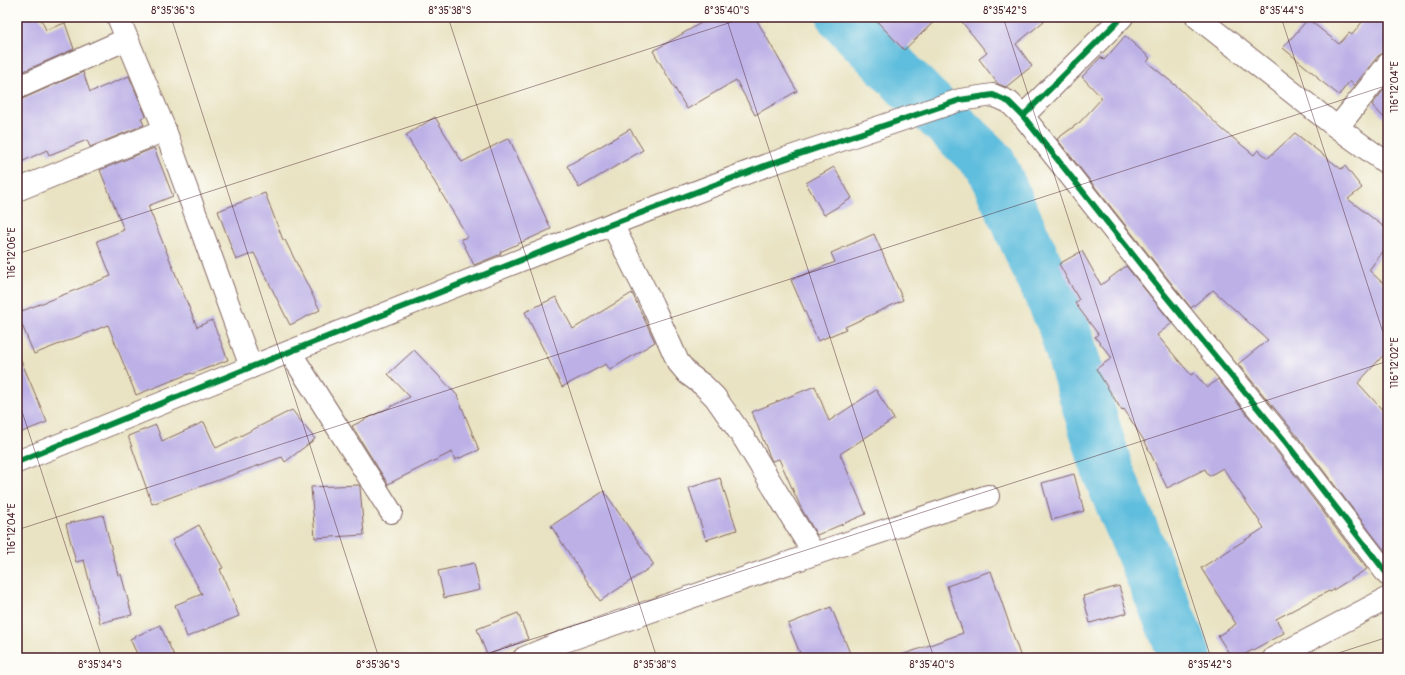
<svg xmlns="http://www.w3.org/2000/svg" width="1405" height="675" font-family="Pangolin,sans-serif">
  <rect width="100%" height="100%" fill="#fdfcf7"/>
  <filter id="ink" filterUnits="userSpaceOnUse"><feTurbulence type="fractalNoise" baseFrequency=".025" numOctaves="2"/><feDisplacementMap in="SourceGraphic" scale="8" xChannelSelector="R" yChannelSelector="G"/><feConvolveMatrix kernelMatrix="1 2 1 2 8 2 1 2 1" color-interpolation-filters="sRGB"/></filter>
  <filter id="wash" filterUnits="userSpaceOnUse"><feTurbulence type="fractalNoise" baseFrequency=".012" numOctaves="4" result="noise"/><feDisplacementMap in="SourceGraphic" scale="16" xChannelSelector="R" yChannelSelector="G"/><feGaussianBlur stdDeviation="0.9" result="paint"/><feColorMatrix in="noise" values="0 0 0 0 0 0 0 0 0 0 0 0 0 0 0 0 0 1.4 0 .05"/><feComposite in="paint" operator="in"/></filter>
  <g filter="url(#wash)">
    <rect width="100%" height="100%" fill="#e9e3c3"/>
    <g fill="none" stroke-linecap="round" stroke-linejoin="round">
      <!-- river -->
      <polyline stroke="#5fbddd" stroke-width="52" points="843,17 920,96 990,163 1062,321 1108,472 1186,658"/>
    </g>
    <g id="blocks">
      <!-- building -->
      <g fill="#bcb0e6">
        <polygon points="17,17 40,17 46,30 65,23 74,49 17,74"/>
        <polygon points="711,17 755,17 797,91 755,115 736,80 687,109 653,51"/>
        <polygon points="873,17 939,17 904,50"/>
        <polygon points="958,17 1049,17 1016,44 1032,66 1006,87 998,84 979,59 987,53"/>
        <polygon points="1366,17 1388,17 1388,52 1383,53 1378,56 1354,86 1350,81 1339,95 1317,78 1318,77 1283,48 1308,19 1339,44 1349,33 1352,35"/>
        <polygon points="1125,36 1150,58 1147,62 1180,89 1222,129 1254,155 1258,150 1268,158 1295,133 1341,169 1345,166 1362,188 1348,199 1388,230 1388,245 1369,270 1388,288 1388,350 1358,383 1388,416 1388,555 1294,432 1238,364 1268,340 1213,290 1191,308 1057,139 1080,122 1102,98 1082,77 1101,57 1104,60"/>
        <polygon points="83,72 90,92 129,76 146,116 141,118 144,125 90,147 87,140 49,155 47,150 17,164 17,100 22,99"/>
        <polygon points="1388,84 1388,122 1372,105"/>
        <polygon points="435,117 462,162 509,138 551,229 500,252 501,254 474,265 461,239 468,237 406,135"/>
        <polygon points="630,129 643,150 579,188 567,166"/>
        <polygon points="154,148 173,196 148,206 197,327 212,320 228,360 192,374 191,373 136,395 108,325 34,354 17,313 111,276 97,241 124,230 100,170"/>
        <polygon points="834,167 852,198 824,215 806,183"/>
        <polygon points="265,193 283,240 285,240 320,310 290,325 254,253 236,260 218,211"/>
        <polygon points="874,234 903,300 845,327 846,329 818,341 791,280 835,262 831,253"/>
        <polygon points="1082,251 1101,285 1126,266 1172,323 1157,335 1191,375 1194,373 1207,388 1218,379 1274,448 1367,569 1330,592 1329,591 1276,619 1284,633 1238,658 1232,658 1218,636 1236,624 1201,568 1264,528 1223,468 1209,476 1205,469 1167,488 1146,444 1124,409 1122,411 1096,369 1112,358 1095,337 1098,334 1075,303 1079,300 1059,264"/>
        <polygon points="632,293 655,342 610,370 606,364 562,387 525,312 556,297 573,329"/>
        <polygon points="414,350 457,395 479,450 455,460 452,452 388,484 352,426 410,397 388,374"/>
        <polygon points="17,351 47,422 17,434"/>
        <polygon points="815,386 829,421 876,390 894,419 840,454 866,514 817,535 801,508 779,459 772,461 770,457 752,412"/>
        <polygon points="292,410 315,439 285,462 282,457 152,504 128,436 156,425 162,441 204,422 216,448"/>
        <polygon points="1074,474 1084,511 1052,520 1042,483"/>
        <polygon points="720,478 737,530 706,540 689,488"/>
        <polygon points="359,485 360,487 364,535 315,538 311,487"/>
        <polygon points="604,491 654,565 600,601 551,526"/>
        <polygon points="103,515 118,575 121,574 132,615 100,623 84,560 76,562 66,524"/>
        <polygon points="199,525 223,568 220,569 239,616 187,637 175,605 202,594 172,540"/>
        <polygon points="474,563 480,590 444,598 438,571"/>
        <polygon points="991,571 1021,658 902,658 902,655 963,633 947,586"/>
        <polygon points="1119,586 1127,613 1090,623 1083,596"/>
        <polygon points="831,607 852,658 802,658 788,624"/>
        <polygon points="518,613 528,639 487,655 477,629"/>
        <polygon points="160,625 175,658 139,658 130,639"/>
      </g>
    </g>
  </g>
  <g filter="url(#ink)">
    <use href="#blocks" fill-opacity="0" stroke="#826460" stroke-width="1"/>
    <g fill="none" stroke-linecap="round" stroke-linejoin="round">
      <!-- minor casing -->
      <g stroke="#826460" stroke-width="24">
        <g id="minor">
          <polyline points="118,17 165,130 251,367"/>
          <polyline points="1122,17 1023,116 1164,294 1284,440 1388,575"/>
          <polyline points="17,88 127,39"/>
          <polyline points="1338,127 1388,64"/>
          <polyline points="17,190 165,130"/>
          <polyline points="612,224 652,304 678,362 688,374 703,385 715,397 745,440 814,554"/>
          <polyline points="290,352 391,512"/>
          <polyline points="17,462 251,367 612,224 767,165 960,100 993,95 1009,102 1023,116"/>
          <polyline points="524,658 565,641 814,554 988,496"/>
          <polyline points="1274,658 1388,598"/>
        </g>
      </g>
      <!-- highway casing -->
      <g stroke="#826460" stroke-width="24">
        <polyline id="highway" points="1197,17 1335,126 1388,164"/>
      </g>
      <!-- minor -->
      <use href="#minor" stroke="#fff" stroke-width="22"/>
      <!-- highway -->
      <use href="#highway" stroke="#fff" stroke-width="22"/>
      <!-- cycleway casing -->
      <g stroke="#fdfcf7" stroke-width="8">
        <g id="cycleway">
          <polyline points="1122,17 1023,116 1164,294 1284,440 1388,575"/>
          <polyline points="17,462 251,367 612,224 767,165 960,100 993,95 1009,102 1023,116"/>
        </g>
      </g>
      <!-- cycleway -->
      <use href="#cycleway" stroke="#00873e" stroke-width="6"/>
    </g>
  </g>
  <!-- ticks -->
  <path fill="none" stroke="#4a1f2b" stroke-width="1" stroke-opacity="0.45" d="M 171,17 L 379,658M 448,17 L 657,658M 726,17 L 934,658M 1003,17 L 1211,658M 1281,17 L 1388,348M 17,254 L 747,17M 17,396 L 102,658M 17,530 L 1388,85M 474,658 L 1388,361M 1323,658 L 1388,637"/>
  <!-- margin -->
  <rect width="1405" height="675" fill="none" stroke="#fdfcf7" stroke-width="44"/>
  <rect x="22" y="22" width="1361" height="631" fill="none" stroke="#4a1f2b" stroke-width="1.5"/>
  <g font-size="10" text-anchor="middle" fill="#4a1f2b">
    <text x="173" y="14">8°35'36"S</text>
    <text x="450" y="14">8°35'38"S</text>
    <text x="727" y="14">8°35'40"S</text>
    <text x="1005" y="14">8°35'42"S</text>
    <text x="1282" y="14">8°35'44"S</text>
    <text transform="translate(1394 87) rotate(-90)" y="4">116°12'04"E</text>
    <text transform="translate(11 253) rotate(-90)" y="4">116°12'06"E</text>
    <text transform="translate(1394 363) rotate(-90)" y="4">116°12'02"E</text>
    <text transform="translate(11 529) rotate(-90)" y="4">116°12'04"E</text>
    <text x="100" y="668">8°35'34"S</text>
    <text x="378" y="668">8°35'36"S</text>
    <text x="655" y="668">8°35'38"S</text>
    <text x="932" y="668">8°35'40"S</text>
    <text x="1210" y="668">8°35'42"S</text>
  </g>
</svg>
